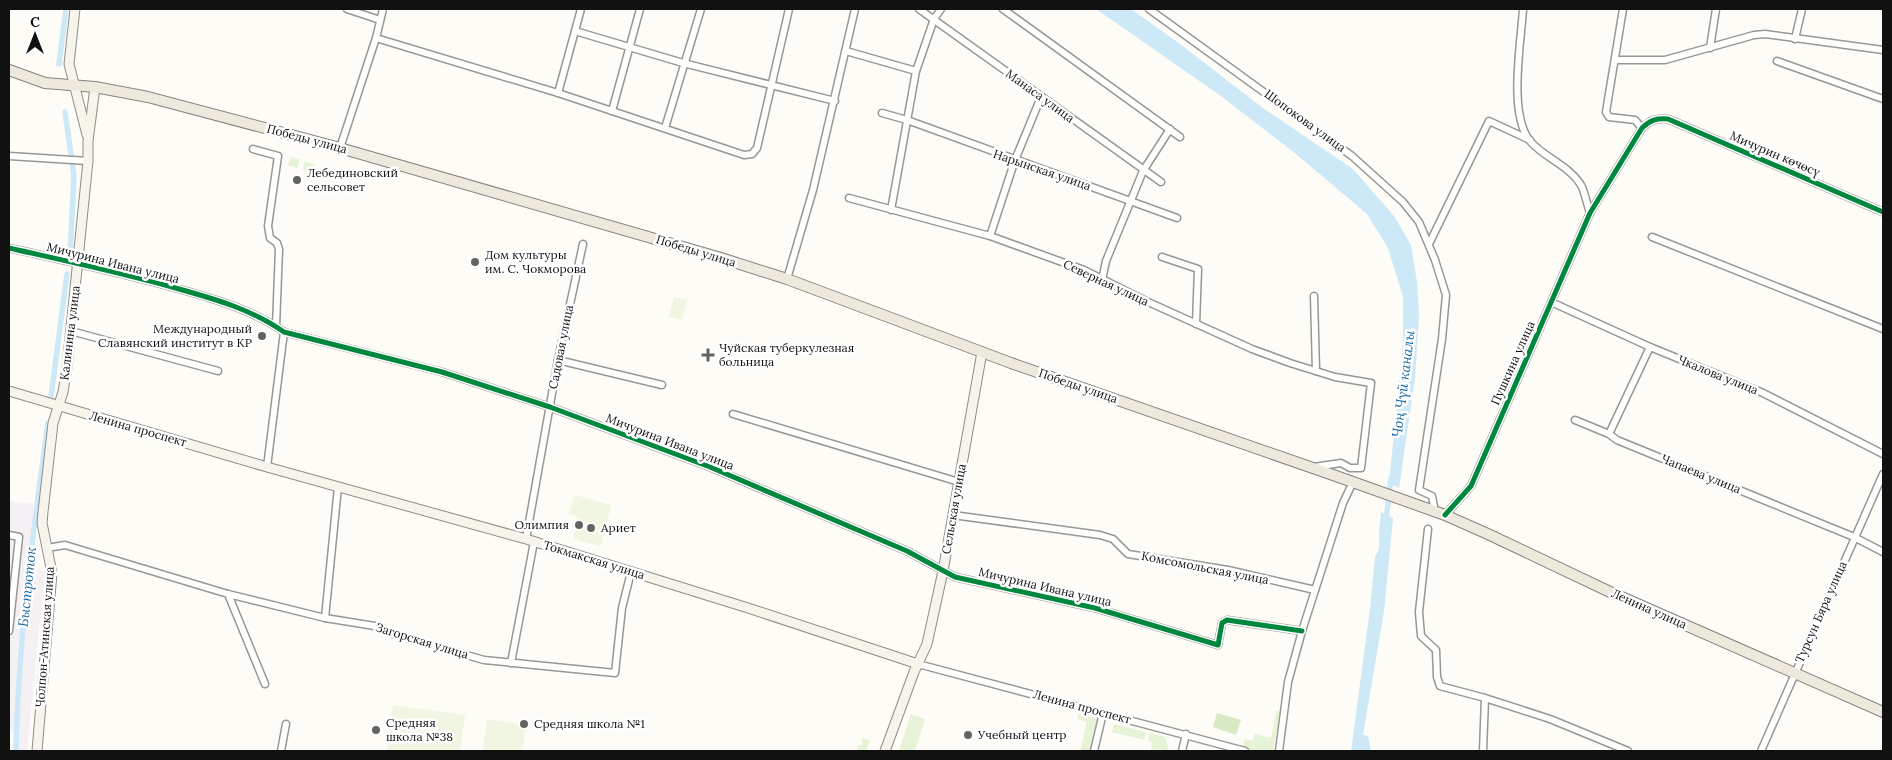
<svg xmlns="http://www.w3.org/2000/svg" width="1892" height="760" font-family="Lora,serif">
  <rect width="100%" height="100%" fill="#fdfcf7"/>
  <!-- industrial -->
  <g fill="#f5f0f3">
    <polygon points="9,501 34,504 17,656 14,733 9,731"/>
    <polygon points="32,568 45,571 27,751 19,751 20,678"/>
  </g>
  <!-- green -->
  <g fill="#e7f3d7">
    <polygon points="291,157 300,159 297,168 288,165"/>
    <polygon points="304,161 314,164 311,173 303,170"/>
    <polygon points="1276,711 1280,712 1273,751 1254,751 1242,749 1245,739 1253,741 1255,734 1271,738"/>
    <polygon points="911,714 925,719 915,751 899,751"/>
    <polygon points="1079,714 1100,719 1092,751 1080,751 1087,722 1077,719"/>
    <polygon points="1114,724 1146,732 1144,740 1112,732"/>
    <polygon points="1150,733 1165,737 1169,751 1151,749 1152,743 1148,741"/>
    <polygon points="862,738 870,740 866,751 857,751 858,745 862,745"/>
  </g>
  <!-- forest -->
  <polygon fill="#d8eac5" points="1217,713 1241,720 1236,735 1213,727"/>
  <!-- pitch -->
  <g fill="#f0f6e1">
    <polygon points="674,297 687,300 682,320 669,317"/>
    <polygon points="575,495 611,505 601,546 573,539 578,517 569,514"/>
    <polygon points="393,705 465,715 460,751 387,751"/>
    <polygon points="487,719 526,725 522,751 483,751"/>
  </g>
  <!-- water -->
  <g fill="#cde8f7">
    <polygon points="1096,9 1131,9 1180,44 1263,108 1353,169 1394,216 1411,245 1417,282 1419,316 1415,378 1399,488 1389,483 1403,344 1403,297 1388,248 1367,214 1296,154 1221,96"/>
    <path d="M 1381,512 L 1393,518 L 1384,611 L 1363,735 L 1368,736 L 1371,751 L 1351,751 L 1370,609 L 1375,557 C 1381,548 1379,543 1379,533 C 1379,526 1381,519 1381,512 Z"/>
  </g>
  <g fill="none" stroke-linecap="round" stroke-linejoin="round">
    <!-- canal -->
    <g stroke="#cde8f7" stroke-width="5.5">
      <polyline points="59,64 66,9"/>
      <polyline points="65,112 74,176 70,254"/>
      <polyline points="51,397 67,274"/>
      <polyline points="1386,521 1391,478"/>
      <path d="M 16,751 C 18,641 33,532 48,423"/>
    </g>
    <!-- street casing -->
    <g stroke="#979795" stroke-width="9">
      <g id="street">
        <polyline points="347,9 380,20"/>
        <polyline points="919,9 1161,182"/>
        <polyline points="1003,9 1180,137"/>
        <polyline points="1149,9 1352,156 1403,202 1419,222 1435,260 1446,295 1442,339 1419,490 1432,496 1435,512"/>
        <path d="M 1523,9 C 1521,43 1508,114 1530,141 C 1544,158 1571,166 1582,187 C 1585,194 1587,204 1590,213"/>
        <polyline points="1623,9 1606,112 1609,117 1635,120 1642,128"/>
        <polyline points="575,31 683,63 835,101"/>
        <polyline points="376,38 558,93 744,155 752,154 757,148 789,9"/>
        <polyline points="1795,39 1802,9"/>
        <polyline points="1710,48 1716,9"/>
        <polyline points="846,51 916,71"/>
        <polyline points="1615,60 1665,60 1754,35 1765,34 1883,50"/>
        <polyline points="1777,61 1883,99"/>
        <polyline points="558,93 581,9"/>
        <polyline points="612,111 640,9"/>
        <polyline points="882,113 907,120 1177,218"/>
        <polyline points="665,128 701,9"/>
        <polyline points="340,148 376,38 383,9"/>
        <polyline points="253,149 278,156 268,226 270,238 277,243 279,249 276,326"/>
        <polyline points="9,156 88,161"/>
        <polyline points="849,198 990,236 1084,270 1146,301 1252,349 1290,363 1335,377 1371,383 1361,468 1350,468 1341,463 1314,467"/>
        <polyline points="891,210 916,71 934,19 941,9"/>
        <polyline points="990,236 1015,160 1041,97"/>
        <polyline points="1652,237 1883,329"/>
        <polyline points="1429,244 1489,121 1530,140"/>
        <path d="M 9,248 C 66,261 123,273 179,289 C 215,299 253,310 284,332 L 442,372 L 550,407 L 710,467 L 907,551 L 955,577 L 1095,608 L 1218,645 L 1222,623 L 1227,620 L 1302,631"/>
        <polyline points="1162,257 1198,269 1196,324"/>
        <polyline points="787,279 813,190 855,9"/>
        <polyline points="1102,280 1106,261 1143,171 1170,129"/>
        <polyline points="1314,296 1316,371"/>
        <polyline points="1551,302 1650,347 1763,393 1883,454"/>
        <polyline points="71,331 218,371"/>
        <polyline points="1650,347 1609,434 1617,440 1854,537 1883,552"/>
        <polyline points="558,360 662,385"/>
        <polyline points="733,414 959,482"/>
        <polyline points="1575,420 1609,434"/>
        <polyline points="267,467 284,332"/>
        <polyline points="953,515 1100,535 1113,539 1128,554 1228,570 1315,590"/>
        <path d="M 1445,515 L 1471,486 L 1590,213 L 1642,128 C 1650,120 1657,118 1668,119 L 1883,212"/>
        <polyline points="1428,529 1419,612 1421,636 1436,650 1437,677 1440,686 1485,698 1483,751"/>
        <polyline points="9,535 19,537 9,631"/>
        <polyline points="526,539 558,360 583,244"/>
        <polyline points="47,548 65,545 228,594 325,618 381,627 389,633 484,660 615,673 622,608 631,572"/>
        <polyline points="228,594 265,684"/>
        <polyline points="325,618 338,487"/>
        <polyline points="511,663 534,542"/>
        <polyline points="918,664 1245,751"/>
        <polyline points="1485,698 1550,719 1628,751"/>
        <polyline points="281,751 286,724"/>
        <polyline points="1094,751 1103,713"/>
        <polyline points="1182,751 1186,734"/>
        <polyline points="1279,751 1288,682 1302,631 1343,503 1353,482"/>
        <polyline points="1761,751 1883,474"/>
      </g>
    </g>
    <!-- secondary casing -->
    <g stroke="#8e8d8b" stroke-width="11">
      <g id="secondary">
        <polyline points="75,9 69,64 87,135"/>
        <polyline points="9,391 267,467 526,539 748,608 918,664"/>
        <polyline points="37,751 52,573 42,523 43,512 53,423 63,392 67,367 88,161 88,141 95,87"/>
        <polyline points="885,751 914,672 927,644 943,571 982,352"/>
      </g>
    </g>
    <!-- primary casing -->
    <g stroke="#858482" stroke-width="12">
      <polyline id="primary" points="9,70 45,83 95,87 148,97 340,148 721,258 787,279 1011,363 1336,476 1445,515 1490,535 1608,591 1883,712"/>
    </g>
    <!-- street -->
    <use href="#street" stroke="#fffffe" stroke-width="6"/>
    <!-- secondary -->
    <use href="#secondary" stroke="#f6f4eb" stroke-width="9"/>
    <!-- primary -->
    <use href="#primary" stroke="#ede9dc" stroke-width="10"/>
    <!-- cycleway casing -->
    <g stroke="#fff" stroke-width="8">
      <g id="cycleway">
        <path d="M 9,248 C 66,261 123,273 179,289 C 215,299 253,310 284,332 L 442,372 L 550,407 L 710,467 L 907,551 L 955,577 L 1095,608 L 1218,645 L 1222,623 L 1227,620 L 1302,631"/>
        <path d="M 1445,515 L 1471,486 L 1590,213 L 1642,128 C 1650,120 1657,118 1668,119 L 1883,212"/>
      </g>
    </g>
    <!-- cycleway -->
    <use href="#cycleway" stroke="#00873e" stroke-width="5"/>
  </g>
  <!-- markers -->
  <g fill="#646362" stroke="#fff" stroke-width="2">
    <circle cx="297" cy="180" r="5"/>
    <circle cx="475" cy="262" r="5"/>
    <circle cx="262" cy="336" r="5"/>
    <path d="M705.5 347.5h5v5h5v5h-5v5h-5v-5h-5v-5h5z"/>
    <circle cx="579" cy="525" r="5"/>
    <circle cx="591" cy="528" r="5"/>
    <circle cx="524" cy="724" r="5"/>
    <circle cx="376" cy="730" r="5"/>
    <circle cx="968" cy="735" r="5"/>
  </g>
  <g text-anchor="middle" stroke-width="5" stroke-linejoin="round" paint-order="stroke">
    <!-- street labels -->
    <g font-size="12" fill="#111" stroke="#fff">
      <text transform="translate(1040 96) rotate(36)" y="4">Манаса улица</text>
      <text transform="translate(1305 121) rotate(36)" y="4">Шопокова улица</text>
      <text transform="translate(307 139) rotate(15)" y="4">Победы улица</text>
      <text transform="translate(1775 154) rotate(23)" y="4">Мичурин көчөсү</text>
      <text transform="translate(1042 170) rotate(19)" y="4">Нарынская улица</text>
      <text transform="translate(696 251) rotate(17)" y="4">Победы улица</text>
      <text transform="translate(113 263) rotate(14)" y="4">Мичурина Ивана улица</text>
      <text transform="translate(1106 283) rotate(25)" y="4">Северная улица</text>
      <text transform="translate(70 333) rotate(-83)" y="4">Калинина улица</text>
      <text transform="translate(561 347) rotate(-79)" y="4">Садовая улица</text>
      <text transform="translate(1513 363) rotate(-66)" y="4">Пушкина улица</text>
      <text transform="translate(1718 375) rotate(22)" y="4">Чкалова улица</text>
      <text transform="translate(1078 386) rotate(19)" y="4">Победы улица</text>
      <text transform="translate(138 429) rotate(16)" y="4">Ленина проспект</text>
      <text transform="translate(670 442) rotate(21)" y="4">Мичурина Ивана улица</text>
      <text transform="translate(1701 474) rotate(22)" y="4">Чапаева улица</text>
      <text transform="translate(954 509) rotate(-80)" y="4">Сельская улица</text>
      <text transform="translate(594 560) rotate(17)" y="4">Токмакская улица</text>
      <text transform="translate(1205 568) rotate(11)" y="4">Комсомольская улица</text>
      <text transform="translate(1045 587) rotate(13)" y="4">Мичурина Ивана улица</text>
      <text transform="translate(1649 609) rotate(24)" y="4">Ленина улица</text>
      <text transform="translate(1821 612) rotate(-66)" y="4">Турсун Бяра улица</text>
      <text transform="translate(45 637) rotate(-86)" y="4">Чолпон-Атинская улица</text>
      <text transform="translate(422 641) rotate(17)" y="4">Загорская улица</text>
      <text transform="translate(1082 707) rotate(15)" y="4">Ленина проспект</text>
    </g>
    <!-- poi labels -->
    <g font-size="12" fill="#111" stroke="#fff" text-anchor="start">
      <text x="307" y="177">Лебединовский<tspan x="307" dy="14">сельсовет</tspan></text>
      <text x="485" y="259">Дом культуры<tspan x="485" dy="14">им. С. Чокморова</tspan></text>
      <text x="252" y="333" text-anchor="end">Международный<tspan x="252" dy="14">Славянский институт в КР</tspan></text>
      <text x="719" y="352">Чуйская туберкулезная<tspan x="719" dy="14">больница</tspan></text>
      <text x="569" y="529" text-anchor="end">Олимпия</text>
      <text x="601" y="532">Ариет</text>
      <text x="386" y="727">Средняя<tspan x="386" dy="14">школа №38</tspan></text>
      <text x="534" y="728">Средняя школа №1</text>
      <text x="978" y="739">Учебный центр</text>
    </g>
    <!-- water labels -->
    <g font-size="14" font-style="italic" fill="#1768a6" stroke="#fff">
      <text transform="translate(1403 384) rotate(-83)" y="5">Чоң Чүй каналы</text>
      <text transform="translate(27 587) rotate(-84)" y="5">Быстроток</text>
    </g>
  </g>
  <!-- border -->
  <rect width="1892" height="760" fill="none" stroke="#111111" stroke-width="20"/>
  <!-- north arrow -->
  <g transform="translate(35 35)" stroke="#ffffff" stroke-width="4" paint-order="stroke">
  <path d="M0-4L9 19L0 12L-9 19Z" fill="#111111"/>
  <text y="-8" font-size="14" font-weight="bold" text-anchor="middle" fill="#111111">С</text>
  </g>
</svg>
